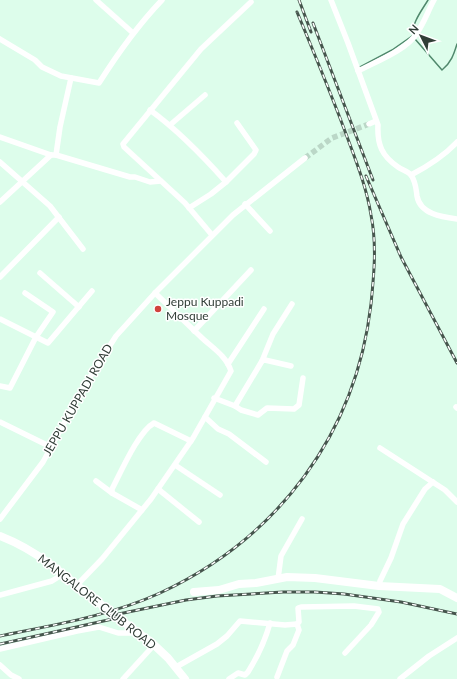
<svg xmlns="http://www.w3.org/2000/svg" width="457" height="679" font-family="Lato,sans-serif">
  <rect width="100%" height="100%" fill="#ddfdeb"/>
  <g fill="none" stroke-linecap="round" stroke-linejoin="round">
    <!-- stream -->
    <g stroke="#50886c" stroke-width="1.5">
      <path d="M 413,36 C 411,24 422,10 428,0"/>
      <path d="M 415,39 L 442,70 C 451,63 454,54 457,44"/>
      <polyline points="360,67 392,50 412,36"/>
    </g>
    <!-- street-tunnel -->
    <polyline stroke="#bbd7c7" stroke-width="5.5" stroke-dasharray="5.5 3" stroke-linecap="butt" points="305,158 332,138 369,124"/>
    <!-- street -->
    <g stroke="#fff" stroke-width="5.5">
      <polyline points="96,0 133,33"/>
      <path d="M 331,0 L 348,43 L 378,125 C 377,145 382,156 398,167 C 402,170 408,171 411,175 C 416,182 416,189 417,196 C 420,214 442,217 457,219"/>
      <path d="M 0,39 L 35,60 L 42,67 L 61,76 L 99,83 C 118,53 138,25 162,0"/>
      <path d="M 358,71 C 375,62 407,50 417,33 C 424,23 428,11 434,0"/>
      <path d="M 150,110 C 179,131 203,156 226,182"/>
      <polyline points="369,124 376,121"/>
      <polyline points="170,125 205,95"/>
      <polyline points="0,137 51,155 56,155 130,177 135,177 150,182 161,181"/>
      <polyline points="56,155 60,127 71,78"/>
      <polyline points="0,162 50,206 83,249"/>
      <path d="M 411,175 C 428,166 444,156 457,142"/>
      <polyline points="0,202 51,155"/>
      <polyline points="245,204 270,231"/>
      <polyline points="189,208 211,194 226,182 254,154 256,150 237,123"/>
      <polyline points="212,235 185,203 124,147 123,144 201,49 251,2"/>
      <polyline points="40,273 79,307"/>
      <polyline points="0,277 59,217"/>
      <polyline points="0,319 48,343 92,291"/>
      <polyline points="194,331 251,270"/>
      <polyline points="262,361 273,334 292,304"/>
      <polyline points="228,364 264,309"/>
      <polyline points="0,386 10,388 36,337 53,312 25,293"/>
      <polyline points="214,398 235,406 262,361 265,360 291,366"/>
      <polyline points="235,406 241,410 258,415 267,408 294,409 299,405 303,378"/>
      <polyline points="456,407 457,408"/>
      <polyline points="205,417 218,429 229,434 266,462"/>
      <polyline points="0,422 51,447"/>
      <polyline points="380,448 445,490 457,502"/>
      <polyline points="175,465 220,495"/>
      <polyline points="96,481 112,493"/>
      <polyline points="158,489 199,522"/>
      <path d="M 142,510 L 112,493 L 112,489 C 121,472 138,432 154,423 L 191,441"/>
      <polyline points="0,519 43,462 83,388 116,336 155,293 233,215 305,158"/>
      <polyline points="278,579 281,556 302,519"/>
      <path d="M 77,585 L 102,559 L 151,499 L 193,438 L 231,371 C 226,355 211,347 200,336 C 185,322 170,307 155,293"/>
      <polyline points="379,586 380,581 391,558 403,524 425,489 433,482"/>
      <polyline points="0,595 52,581 63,574"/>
      <polyline points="0,649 77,631 99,627 118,633 138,633"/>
      <polyline points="0,665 11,675 19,679"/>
      <polyline points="176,667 217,644 227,636 240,621 285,625 297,624"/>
      <polyline points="277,677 287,651 293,645 299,630 297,624 299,622 298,608 301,607 354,606 378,609 379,612 371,625 345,653"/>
      <polyline points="123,679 154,645"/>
      <path d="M 229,679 L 238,673 L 245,675 L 248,672 C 258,656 265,641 270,623"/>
      <polyline points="400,679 429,656 457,638"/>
    </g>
    <!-- secondary -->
    <g stroke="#fff" stroke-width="8">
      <path d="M 0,536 C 18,543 35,553 50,564 L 122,621 L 151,642 L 168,658 L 185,679"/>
      <polyline points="194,592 219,590 239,584 256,583 287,577 315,578 379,586 440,589 457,598"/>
    </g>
    <!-- rail casing -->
    <g stroke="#46554d" stroke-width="3">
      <g id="rail">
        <polyline points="299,0 311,32"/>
        <polyline points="313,23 373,180"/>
        <polyline points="366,176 401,257 457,363"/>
        <polyline points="109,616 186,600 217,596 283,592 315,592 344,594 401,602 457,614"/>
        <path d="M 0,636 C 53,625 110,616 160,593 C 278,538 356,434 371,304 C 374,274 377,245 371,215 C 367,190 358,166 349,142 C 333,98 315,55 297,12"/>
        <polyline points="0,644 117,618"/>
      </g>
    </g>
    <!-- rail -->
    <use href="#rail" stroke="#fff" stroke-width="1.5" stroke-dasharray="4.5" stroke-linecap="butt"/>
  </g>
  <!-- markers -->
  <circle fill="#d1423d" stroke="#fff" stroke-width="1.5" cx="158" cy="309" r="4"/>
  <g text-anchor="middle" stroke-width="3" stroke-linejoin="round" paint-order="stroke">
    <!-- poi labels -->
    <g font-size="12" fill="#313e37" stroke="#fff" text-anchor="start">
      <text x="166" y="306">Jeppu Kuppadi<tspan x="166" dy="14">Mosque</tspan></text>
    </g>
    <!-- street labels -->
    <g font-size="12" fill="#313e37" stroke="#fff">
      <text transform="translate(78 400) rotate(-60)" y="4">JEPPU KUPPADI ROAD</text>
      <text transform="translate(97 602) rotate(38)" y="4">MANGALORE CLUB ROAD</text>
    </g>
  </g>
  <!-- north arrow -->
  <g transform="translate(421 36) rotate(312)" stroke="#ffffff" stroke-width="3" paint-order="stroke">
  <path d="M0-3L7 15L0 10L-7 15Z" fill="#313e37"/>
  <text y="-6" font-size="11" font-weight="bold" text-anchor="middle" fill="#313e37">N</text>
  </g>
</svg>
